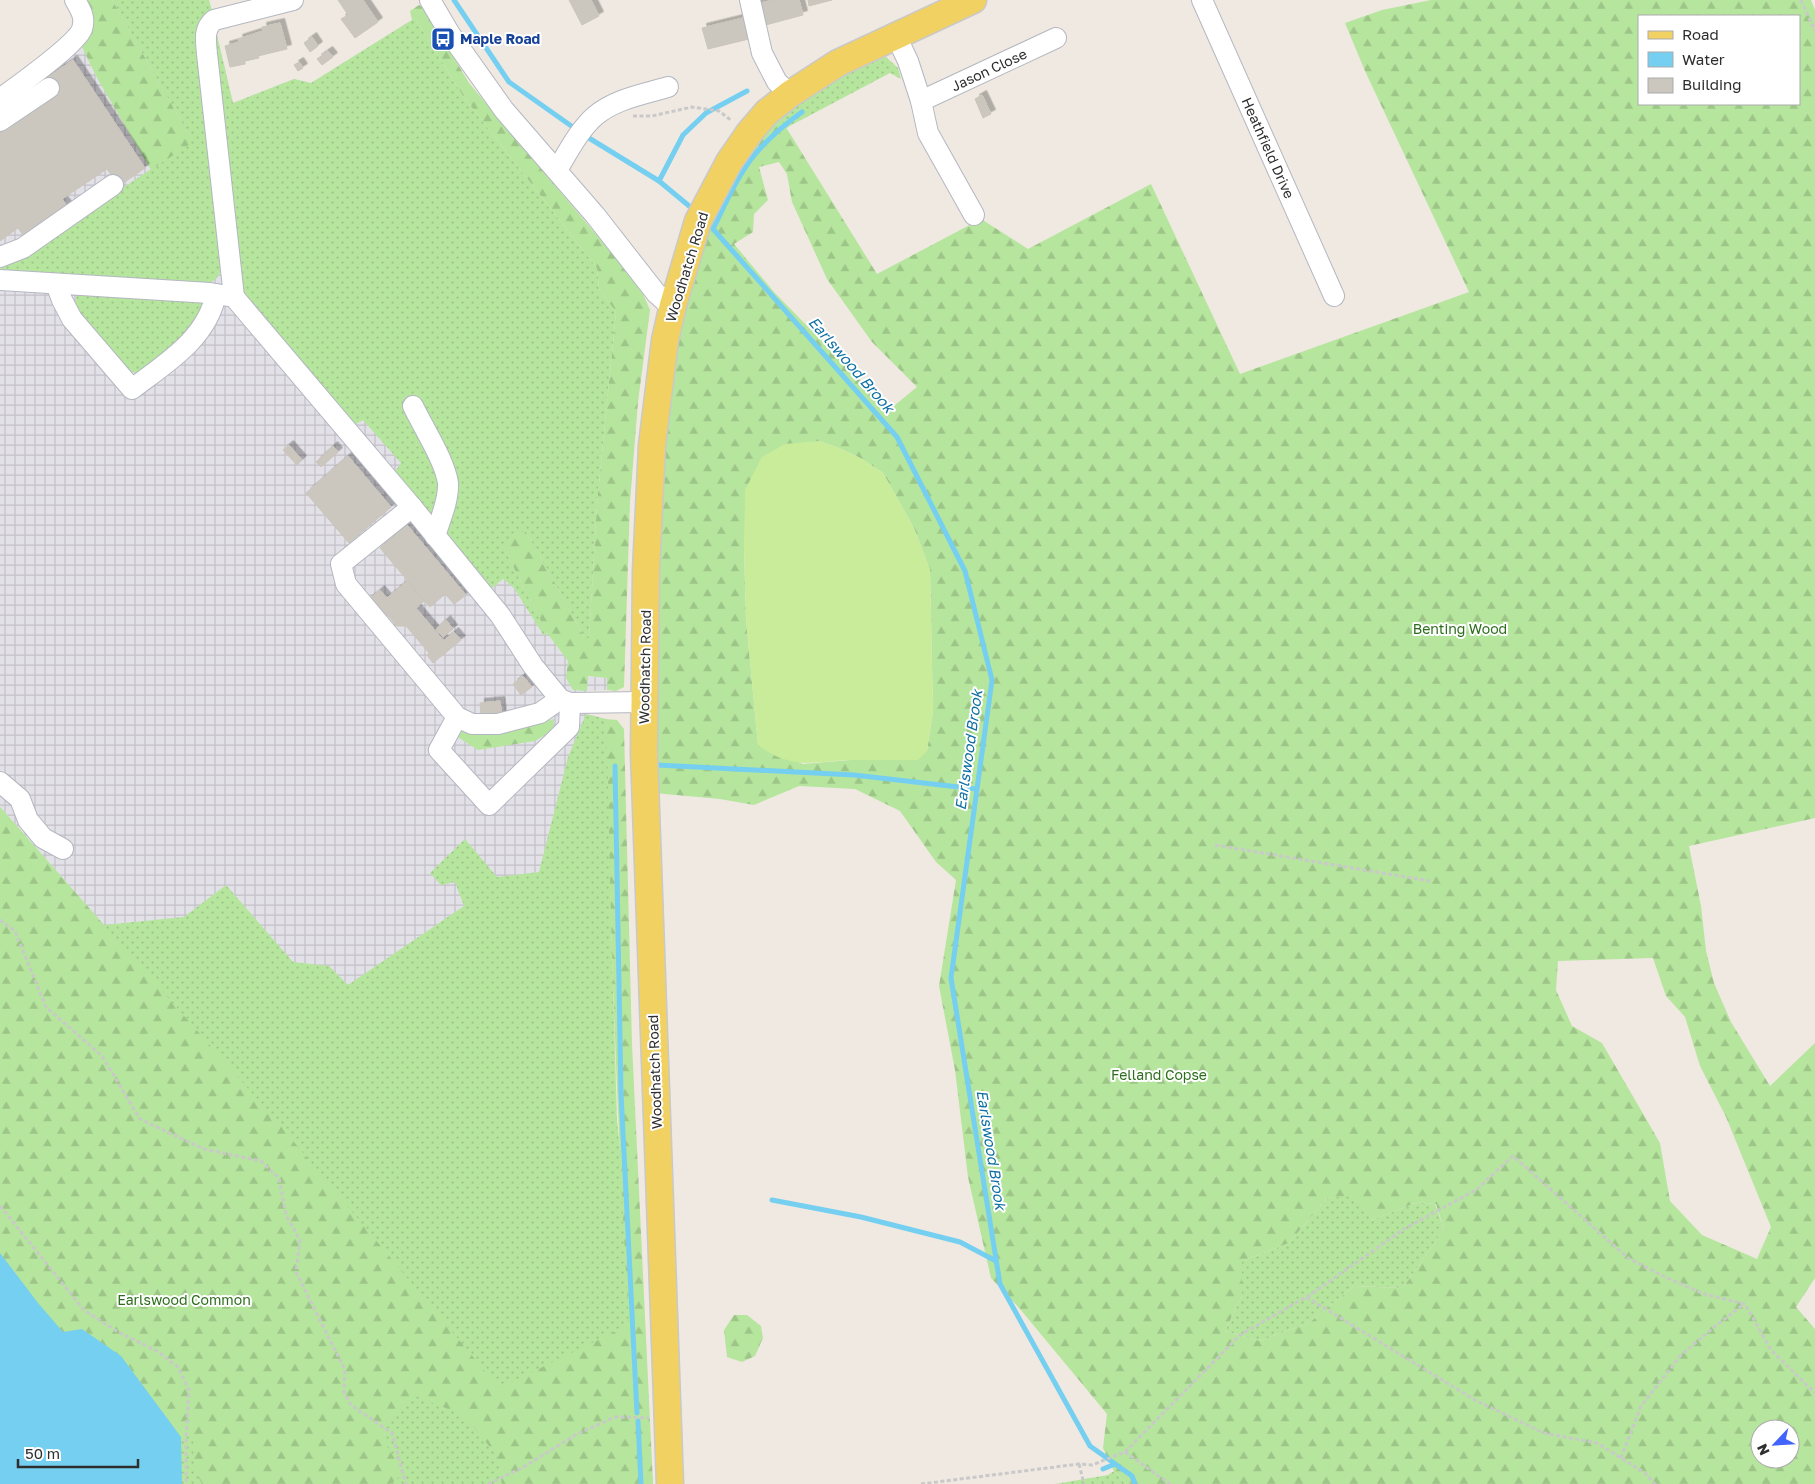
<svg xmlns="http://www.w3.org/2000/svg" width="1815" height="1484" font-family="'Golos Text',sans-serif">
  <defs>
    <pattern id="industrial-grid" width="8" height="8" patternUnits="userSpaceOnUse" patternTransform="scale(1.25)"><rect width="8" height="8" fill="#e3e1e8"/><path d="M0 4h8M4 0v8" fill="none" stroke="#c3c1c7"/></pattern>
    <pattern id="grass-dots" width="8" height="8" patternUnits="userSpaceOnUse" patternTransform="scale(1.25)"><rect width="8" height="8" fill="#b6e59e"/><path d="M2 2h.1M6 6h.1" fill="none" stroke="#9dc588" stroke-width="1.8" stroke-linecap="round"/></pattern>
    <pattern id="forest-firs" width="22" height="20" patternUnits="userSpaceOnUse" patternTransform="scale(1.25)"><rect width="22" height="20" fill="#b6e59e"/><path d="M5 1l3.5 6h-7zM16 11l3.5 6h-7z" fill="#9dc588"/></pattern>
    <filter id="shadow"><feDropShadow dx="4.5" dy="-4.5" stdDeviation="0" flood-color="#0004"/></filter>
  </defs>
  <rect width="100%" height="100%" fill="#efe9e1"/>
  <!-- industrial -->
  <polygon fill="url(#industrial-grid)" points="112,0 209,0 233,103 294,79 311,83 415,18 588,676 607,678 607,690 587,691 586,714 606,719 611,917 274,1118 0,807 0,108 81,45 97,78 189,144"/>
  <!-- grass -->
  <g fill="url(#grass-dots)">
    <path d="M 112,0 L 209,0 L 213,14 L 223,260 C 220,277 218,279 203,287 L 0,275 L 0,269 L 189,144 L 190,137 Z"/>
    <polygon points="415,18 463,96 597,268 599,289 616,312 597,504 589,640 582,634 566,603 526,532 503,546 547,633 544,636 514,588 503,579 492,588 394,473 401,463 363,420 353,426 241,295 212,61 215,27 233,103 294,79 311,83"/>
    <path d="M 886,57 L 898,68 L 901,79 L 890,73 L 786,128 L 779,116 C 812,93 846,65 886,57 Z"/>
    <polygon points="198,290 205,305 185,338 140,373 127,371 75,307 77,291"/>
    <polygon points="586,714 606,719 610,795 611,917 617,1120 653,1484 0,1484 0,807 104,925 184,917 226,885 293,962 329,966 348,985 464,906 455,882 441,885 430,873 465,839 497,877 539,872 568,757"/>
    <polygon points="1354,1195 1372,1220 1418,1202 1435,1204 1444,1229 1403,1288 1354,1286 1309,1323 1260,1341 1225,1331 1242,1295 1242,1261 1289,1243 1327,1198"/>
    <polygon points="1114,1471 1126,1484 1055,1484 1108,1475"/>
  </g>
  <!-- forest -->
  <g fill="url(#forest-firs)" fill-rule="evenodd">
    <path d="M 83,0 L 112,0 L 190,137 L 190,144 L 151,170 L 97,78 L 81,45 C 98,30 96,17 83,0 Z"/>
    <path d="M 1431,0 L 1811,0 L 1815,10 L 1815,818 L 1689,846 L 1701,906 L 1706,951 L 1714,983 L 1731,1022 L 1770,1086 L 1815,1043 L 1815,1278 L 1796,1307 L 1815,1329 L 1815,1484 L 1126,1484 L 1114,1471 L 1103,1448 L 1107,1414 L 1020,1309 L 991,1278 L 968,1177 L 955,1070 L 939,986 L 956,880 L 936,862 L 900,811 L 855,789 L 799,786 L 754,805 L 720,799 L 654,793 L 653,581 L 663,400 L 682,297 L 712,218 L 744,155 L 779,116 L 877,274 L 981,219 L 1028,249 L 1151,184 L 1240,374 L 1469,292 L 1365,71 L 1345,23 L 1382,10 ZM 1639,16 L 1799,16 L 1799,104 L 1639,104 ZM 779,162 L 787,174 L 792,202 L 827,279 L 872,342 L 917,387 L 889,410 L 774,292 L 734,244 L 753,232 L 754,214 L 768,200 L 759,167 ZM 819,441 L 839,448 L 862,459 L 883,473 L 914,528 L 930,570 L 933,711 L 927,751 L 851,760 L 803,764 L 758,745 L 746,619 L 744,547 ZM 1653,958 L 1666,996 L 1685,1017 L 1700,1066 L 1726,1117 L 1771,1227 L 1757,1259 L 1702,1235 L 1670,1201 L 1660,1143 L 1602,1043 L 1572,1026 L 1556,990 L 1558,961 ZM 1354,1196 L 1372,1220 L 1418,1202 L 1436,1204 L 1444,1229 L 1403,1288 L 1354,1286 L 1309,1323 L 1260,1341 L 1225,1331 L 1242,1295 L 1242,1261 L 1289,1243 L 1327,1198 ZM 1760,1429 L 1790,1429 L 1790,1459 L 1760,1459 Z"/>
    <polygon points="419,5 424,8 469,83 615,257 643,294 650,310 638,402 630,502 624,687 616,691 607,690 607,678 588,676 587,691 573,690 566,678 568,661 547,633 503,546 514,532 526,532 566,603 582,634 589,639 597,504 616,312 599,289 597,268 463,96 415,18 412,20 410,11"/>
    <polygon points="554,719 553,730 535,741 478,750 456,736 458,728 526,726"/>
    <path d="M 606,719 L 617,720 L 624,729 L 632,1044 L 653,1484 L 502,1484 L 497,1456 L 465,1416 L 414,1395 L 386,1428 L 387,1446 L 403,1473 L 391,1484 L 202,1484 L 194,1468 L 193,1437 L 181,1437 L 121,1356 L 63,1332 L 38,1303 L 0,1253 L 0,807 L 274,1118 L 499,1388 L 629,1325 C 621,1190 615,1055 611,920 C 609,853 609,786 606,719 Z"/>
    <polygon points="734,1315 747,1315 761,1326 763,1338 755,1356 742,1362 727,1357 724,1330"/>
  </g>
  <!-- pitch -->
  <path fill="#c9ec9a" d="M 819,441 L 839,448 L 862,459 L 883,473 L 914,528 L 930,570 L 933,711 L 927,751 L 918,760 C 897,760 875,760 853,760 C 815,761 792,771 758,745 L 746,619 L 744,547 L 745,490 L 762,457 L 785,444 Z"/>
  <!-- water -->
  <polygon fill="#75cff0" points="0,1253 38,1303 63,1332 82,1329 121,1356 181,1437 182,1484 0,1484"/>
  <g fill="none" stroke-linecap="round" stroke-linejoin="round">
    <!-- stream -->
    <g stroke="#75cff0" stroke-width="5">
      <polyline points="454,0 509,82 577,130"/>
      <polyline points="584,135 659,181 694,210"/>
      <polyline points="659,181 683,135 706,113 747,91"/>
      <polyline points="706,221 897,437 965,571 992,680 951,978 1000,1284 1090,1446 1132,1476 1135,1484"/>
      <path d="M 714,227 C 726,203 738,174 756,153 C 770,137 785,124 802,112"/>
      <polyline points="657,765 854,775 976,789"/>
      <polyline points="615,766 621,1093 637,1413"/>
      <polyline points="772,1200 861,1217 960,1242 996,1261"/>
      <polyline points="638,1421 641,1484"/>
      <polyline points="1103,1469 1115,1464"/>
    </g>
  </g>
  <!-- building -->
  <g fill="#cbc7bf" stroke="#cbc5ba" filter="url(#shadow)">
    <polygon points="338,0 363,0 378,22 355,38 341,19 348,15"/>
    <polygon points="569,0 591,0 599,16 582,25"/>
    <polygon points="774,0 799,0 803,15 762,26 756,4"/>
    <polygon points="808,0 832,0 809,6"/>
    <polygon points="743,18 749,39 708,49 702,28"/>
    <polygon points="280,23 287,49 258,56 259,58 245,61 245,64 230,67 225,46 239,42 238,39 263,31 262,27"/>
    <polygon points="312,37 318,46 310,52 304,43"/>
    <polygon points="328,51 333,57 322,65 317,59"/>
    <polygon points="73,60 145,168 119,186 107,169 62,199 69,208 25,238 18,228 0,241 0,129 54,93 45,79"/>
    <polygon points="299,62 303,68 298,71 294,65"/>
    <polygon points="982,95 991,114 983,118 975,99"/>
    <polygon points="289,445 302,460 297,465 283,450"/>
    <polygon points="333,446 338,452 321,467 316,462"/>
    <polygon points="348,456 391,507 349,543 306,493"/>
    <polygon points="407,525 466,595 454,604 445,594 430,607 380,548"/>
    <polygon points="407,581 424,601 416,608 444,641 429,653 406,626 397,626 387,615 382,619 367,601 380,590 387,598"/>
    <polygon points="446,620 453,629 443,637 436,629"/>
    <polygon points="454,632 461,640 433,663 427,655"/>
    <polygon points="523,676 532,687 521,695 513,684"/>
    <polygon points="500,701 502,716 481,718 480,703"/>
  </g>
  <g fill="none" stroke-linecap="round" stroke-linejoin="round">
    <!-- minor casing -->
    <g stroke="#b4b7c1" stroke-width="22">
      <g id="minor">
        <polyline points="430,0 450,34 504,110 595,215 656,293 666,302 673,305"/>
        <polyline points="750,0 762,53 777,82 790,94"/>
        <polyline points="1202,0 1334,296"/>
        <polyline points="896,36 908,61 921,101 928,133 974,215"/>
        <path d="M 0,99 C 17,86 76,45 82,29 C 86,17 80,9 75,0"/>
        <polyline points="921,101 1056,38"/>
        <polyline points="0,121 49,88"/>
        <path d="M 557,170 C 568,152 579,130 595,116 C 615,99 644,94 668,87"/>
        <polyline points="0,257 23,248 113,185"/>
        <polyline points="0,280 210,293 234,297 412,507 500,615 533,666 560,699 570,703 644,702"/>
        <path d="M 56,284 L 62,300 L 72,319 L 132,389 C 166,363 207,339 216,294"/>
        <path d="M 234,297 L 207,54 C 206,41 203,29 214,20 L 293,0"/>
        <path d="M 413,406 C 423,427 445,461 448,483 C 449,500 440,520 435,536"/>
        <polyline points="412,507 341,564 346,584 457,717 472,724 498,724 540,713 560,699"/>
        <polyline points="457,717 439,750 489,805 569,727 570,703"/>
        <polyline points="0,782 20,799 28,820 43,838 63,849"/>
      </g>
    </g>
    <!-- major casing -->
    <g stroke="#c9c9c9" stroke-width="29">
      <polyline id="major" points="670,1484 644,753 646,571 652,445 665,340 673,305 698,221 729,162 749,133 767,112 790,94 838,63 973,0"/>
    </g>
    <!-- path -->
    <g stroke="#c9c9c9" stroke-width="3" stroke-dasharray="4 2.5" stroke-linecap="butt">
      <polyline points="1801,0 1815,31"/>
      <polyline points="633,116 652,116 692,107 719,111 732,121"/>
      <polyline points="1215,845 1430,881"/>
      <polyline points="0,920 15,931 46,1007 102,1056 140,1119 204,1149 261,1161 279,1178 286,1215 300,1240 296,1272 345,1370 344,1392 351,1405 392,1433 406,1484"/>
      <polyline points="0,1206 84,1310 118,1332 157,1351 178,1367 189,1390 186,1438 186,1484"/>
      <polyline points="1307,1297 1404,1229 1476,1190 1513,1156 1628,1258 1665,1277 1704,1294 1745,1304 1771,1350 1815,1393"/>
      <polyline points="1125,1452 1170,1484"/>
      <polyline points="1621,1458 1641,1406 1681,1355 1713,1328 1744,1304"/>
      <polyline points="1079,1464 1084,1484"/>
      <polyline points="488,1484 522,1468 577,1434 615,1417 649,1418"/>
      <polyline points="921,1484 1079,1464 1092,1465 1125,1452 1240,1335 1306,1297 1475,1400 1544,1433 1597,1443 1645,1473 1655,1484"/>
    </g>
    <!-- minor -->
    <use href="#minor" stroke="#fff" stroke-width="20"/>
    <!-- major -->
    <use href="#major" stroke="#f2d163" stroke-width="26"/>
  </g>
  <!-- icons -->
  <defs>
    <g id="bus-square" transform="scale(1.25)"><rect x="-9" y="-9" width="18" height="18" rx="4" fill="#1a4fb4" stroke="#fff"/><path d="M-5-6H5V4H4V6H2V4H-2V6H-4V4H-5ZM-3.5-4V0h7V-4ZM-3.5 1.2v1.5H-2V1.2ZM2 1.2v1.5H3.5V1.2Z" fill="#fff"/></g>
  </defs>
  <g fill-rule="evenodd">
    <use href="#bus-square" x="443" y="39"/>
  </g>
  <g text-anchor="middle" stroke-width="4" stroke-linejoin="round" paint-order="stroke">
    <!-- transit labels -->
    <g font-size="14" font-weight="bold" fill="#164399" stroke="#fff" text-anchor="start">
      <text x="460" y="44">Maple Road</text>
    </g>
    <!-- street labels -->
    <g font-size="14" fill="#2e2e2e" stroke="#fff">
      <text transform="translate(989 70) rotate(-25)" y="5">Jason Close</text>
      <text transform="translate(1268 148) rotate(66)" y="5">Heathfield Drive</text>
      <text transform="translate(687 267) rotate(-73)" y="5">Woodhatch Road</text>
      <text transform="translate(645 667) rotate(-89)" y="5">Woodhatch Road</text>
      <text transform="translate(655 1072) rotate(-92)" y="5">Woodhatch Road</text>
    </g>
    <!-- park labels -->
    <g font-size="14" fill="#2c6e1b" stroke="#fff">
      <text x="1460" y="634">Benting Wood</text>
      <text x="1159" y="1080">Felland Copse</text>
      <text x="184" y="1305">Earlswood Common</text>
    </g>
    <!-- water labels -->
    <g font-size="15" font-style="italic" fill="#0d6fa3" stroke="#fff">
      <text transform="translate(851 365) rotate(49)" y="5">Earlswood Brook</text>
      <text transform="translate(969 750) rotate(-82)" y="5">Earlswood Brook</text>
      <text transform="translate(991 1150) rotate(81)" y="5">Earlswood Brook</text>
    </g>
  </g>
  <!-- legend -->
  <rect x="1638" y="15" width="162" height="90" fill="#ffffff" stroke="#ababab"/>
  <rect x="1648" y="31" width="25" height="8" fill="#f2d163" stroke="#ababab"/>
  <text x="1682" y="40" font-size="15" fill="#2e2e2e">Road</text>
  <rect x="1648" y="52" width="25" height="15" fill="#75cff0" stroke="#ababab"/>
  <text x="1682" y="65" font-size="15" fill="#2e2e2e">Water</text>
  <rect x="1648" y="78" width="25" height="15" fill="#cbc7bf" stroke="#ababab"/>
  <text x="1682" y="90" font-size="15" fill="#2e2e2e">Building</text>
  <!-- north arrow -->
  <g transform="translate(1775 1444) rotate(245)"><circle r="24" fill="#ffffff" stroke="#ababab"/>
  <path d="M0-4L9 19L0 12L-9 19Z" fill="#4264fb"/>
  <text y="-8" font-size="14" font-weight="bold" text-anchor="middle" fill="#2e2e2e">N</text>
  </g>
  <!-- scale -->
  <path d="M18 1459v8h120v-8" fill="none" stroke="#2e2e2e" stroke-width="2.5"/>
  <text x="25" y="1459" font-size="15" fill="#2e2e2e" stroke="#ffffff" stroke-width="4" paint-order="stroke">50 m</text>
</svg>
